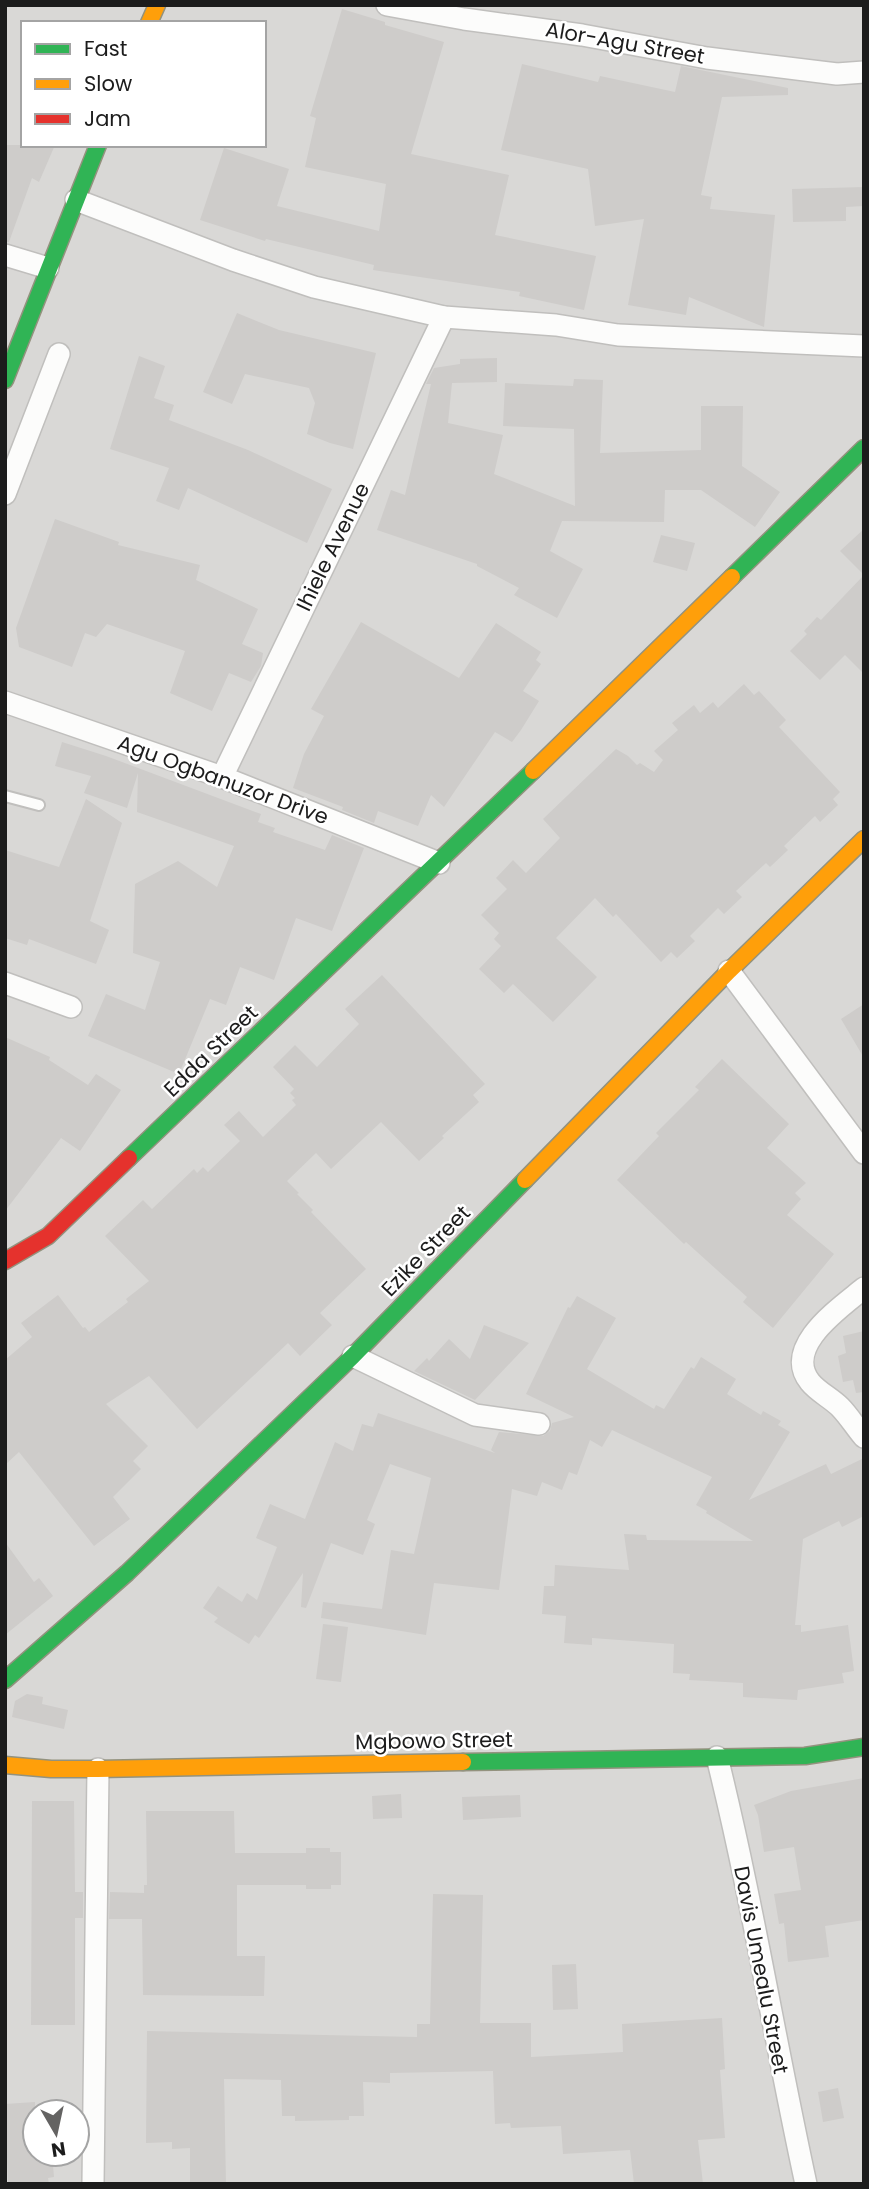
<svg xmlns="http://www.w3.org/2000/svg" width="869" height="2189" font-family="Poppins,sans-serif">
  <rect width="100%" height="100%" fill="#eae8e5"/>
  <!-- residential -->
  <path fill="#d9d8d6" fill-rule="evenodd" d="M 5,5 L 864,5 L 864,2184 L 5,2184 ZM 23,23 L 264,23 L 264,145 L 23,145 ZM 35,2112 L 77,2112 L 77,2154 L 35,2154 Z"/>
  <!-- building -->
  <g fill="#ceccca">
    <polygon points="342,9 385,22 385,25 444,42 411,154 509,175 495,235 596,256 584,310 519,296 520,292 373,270 374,265 266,239 265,241 200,220 224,148 289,169 277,206 379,231 386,184 305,167 316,118 310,116"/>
    <polygon points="522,64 598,82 600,76 675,92 681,66 788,88 788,95 722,97 701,195 712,197 710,209 775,215 764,327 689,297 686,315 628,305 644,219 595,226 588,169 501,150"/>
    <polygon points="5,145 55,145 39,182 32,178 9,242 5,242"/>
    <polygon points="864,187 864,206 846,207 846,221 793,222 792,189"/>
    <polygon points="237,313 279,330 376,353 353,449 330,443 307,434 315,403 309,388 245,374 232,404 203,392"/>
    <polygon points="139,356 165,366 154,398 174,405 169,420 248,450 332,489 307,543 188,488 179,510 156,501 169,468 110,449"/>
    <polygon points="497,358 497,382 452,383 448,423 503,435 494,474 575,506 574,429 503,426 505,383 573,386 574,379 603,380 600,453 701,450 701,406 743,406 742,466 780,492 755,527 701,490 665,490 664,522 562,521 550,551 583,569 557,618 514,595 519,588 477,566 477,564 377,530 391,490 405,495 431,384 426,384 434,368 460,364 460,359"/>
    <polygon points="55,519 119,542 118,545 200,565 196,580 258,609 242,644 263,653 261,666 251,682 229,673 212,711 170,693 185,651 107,624 96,637 85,633 72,667 19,647 16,628"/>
    <polygon points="864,529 864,674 845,655 820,680 790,651 807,634 804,631 817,617 821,620 864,575 840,551"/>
    <polygon points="661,535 695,543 687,571 653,562"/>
    <polygon points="361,622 459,678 496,623 541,652 536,660 541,664 523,691 539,701 521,730 512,742 495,732 444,807 431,795 418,826 378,811 374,823 342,810 343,807 293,788 304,754 324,716 311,709"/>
    <polygon points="744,684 754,695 759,691 786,720 779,727 840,792 833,799 838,805 820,822 815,816 784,846 788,850 770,867 766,863 736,891 742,897 724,914 718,908 690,936 695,941 677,958 671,952 661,962 616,914 613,917 595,898 556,938 597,977 553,1022 513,984 504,993 479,969 501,946 494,939 499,933 481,915 507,889 496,878 513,860 526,873 560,838 543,819 616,749 628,756 637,765 640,763 654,772 663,760 654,751 678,730 672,723 694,705 700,713 713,702 718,708"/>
    <polygon points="62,742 106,756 261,814 258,822 275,828 273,832 325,850 332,835 364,848 332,931 296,918 274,980 240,967 226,1005 210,999 179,1074 88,1036 106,994 145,1010 160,962 133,953 135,884 178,861 217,887 234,846 137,812 138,773 127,808 84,793 91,776 55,766"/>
    <polygon points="86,799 122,823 90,921 109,930 96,964 29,939 27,945 5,938 5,850 59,867"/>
    <polygon points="382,975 485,1084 473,1095 479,1102 442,1136 444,1138 419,1161 381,1122 331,1169 316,1153 287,1181 299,1193 297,1194 313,1210 311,1212 366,1269 320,1313 332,1325 300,1356 288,1343 197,1429 149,1376 106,1404 148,1446 133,1461 141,1469 113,1497 130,1519 94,1546 19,1452 5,1465 5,1360 32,1337 21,1323 58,1295 83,1328 85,1327 89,1332 128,1302 126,1299 149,1281 105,1236 143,1200 152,1209 194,1169 197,1173 203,1167 208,1172 240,1141 224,1125 239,1111 263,1137 296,1105 292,1100 295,1098 290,1093 294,1089 273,1067 295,1045 317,1067 359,1024 345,1009"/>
    <polygon points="864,1004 864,1058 841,1019"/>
    <polygon points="5,1037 50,1057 49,1060 88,1085 96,1074 121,1090 80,1151 61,1138 5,1211"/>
    <polygon points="722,1059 789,1124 767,1148 806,1183 795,1193 801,1199 787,1215 834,1254 773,1328 743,1302 747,1297 686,1242 684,1244 617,1180 659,1136 656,1133 699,1090 695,1087"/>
    <polygon points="577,1296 616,1318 587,1369 654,1409 656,1405 664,1409 691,1367 694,1369 701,1357 736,1379 727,1394 761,1415 763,1411 781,1421 778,1425 790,1432 749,1500 826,1464 831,1474 864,1458 864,1516 842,1527 839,1521 803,1539 795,1625 801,1625 801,1632 848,1625 854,1671 842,1673 844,1683 798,1690 797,1700 743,1697 743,1683 689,1680 690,1674 673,1673 674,1644 592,1638 592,1645 564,1643 566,1616 542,1614 544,1586 554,1586 555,1565 629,1570 624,1534 646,1535 647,1540 753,1541 706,1513 707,1511 696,1505 712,1477 612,1430 602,1447 590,1440 577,1475 569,1472 562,1490 542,1482 537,1496 512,1489 499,1590 434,1583 426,1635 321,1618 323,1602 382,1609 391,1550 414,1554 431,1478 390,1464 367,1520 375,1524 363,1555 331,1543 306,1608 301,1607 303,1573 259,1638 255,1635 249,1644 214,1622 218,1618 203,1608 218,1586 242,1602 247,1593 257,1600 277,1547 256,1538 270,1504 305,1519 335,1442 353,1451 362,1424 373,1427 378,1413 495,1453 491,1450 499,1432 543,1436 550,1431 552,1423 574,1417 526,1394 568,1307 570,1308"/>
    <polygon points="484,1325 529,1343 475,1400 414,1371 427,1358 429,1361 449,1339 470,1359"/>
    <polygon points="864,1331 864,1392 856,1393 853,1380 843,1382 838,1356 846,1353 843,1336"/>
    <polygon points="5,1542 34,1582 39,1578 53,1596 5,1635"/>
    <polygon points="323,1624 348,1627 341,1682 316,1679"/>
    <polygon points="27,1694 43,1697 42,1704 68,1710 64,1729 12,1717 15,1701"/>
    <polygon points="864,1778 864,1920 825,1926 829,1957 788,1962 784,1923 779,1924 774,1894 801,1890 794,1847 764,1852 758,1815 754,1805 791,1791"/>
    <polygon points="401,1794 402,1818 373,1819 372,1796"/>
    <polygon points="520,1795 521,1817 463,1820 462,1797"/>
    <polygon points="32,1801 74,1801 75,1892 83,1892 83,1918 75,1918 75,2025 31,2025"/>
    <polygon points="146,1811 234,1811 235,1853 306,1853 306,1848 330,1848 330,1852 341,1852 341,1885 331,1885 331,1889 306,1889 306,1885 237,1885 237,1956 265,1956 264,1996 143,1995 142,1919 109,1919 110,1892 144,1893 144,1885 147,1885"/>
    <polygon points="433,1894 483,1895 480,2023 531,2023 531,2057 623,2052 622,2024 722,2018 725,2069 720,2070 725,2138 698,2140 703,2184 634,2184 630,2150 563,2154 561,2126 511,2128 510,2123 495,2124 493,2071 390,2073 390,2083 363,2082 364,2116 349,2116 349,2120 295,2121 295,2116 282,2116 281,2080 224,2079 226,2184 190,2184 190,2148 172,2149 172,2142 146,2143 147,2031 417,2037 417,2024 430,2024"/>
    <polygon points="576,1964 578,2009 553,2010 552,1965"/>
    <polygon points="838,2088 844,2118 823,2122 818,2092"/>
    <polygon points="35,2102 35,2154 52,2154 54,2177 48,2178 49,2184 8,2184 5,2104"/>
  </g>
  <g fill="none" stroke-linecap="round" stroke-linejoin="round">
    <!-- lane casing -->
    <g stroke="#c0bfbd" stroke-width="14">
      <polyline id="lane" points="5,796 39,805"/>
    </g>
    <!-- street casing -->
    <g stroke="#c0bfbd" stroke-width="24">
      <g id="street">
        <polyline points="387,5 464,19 582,35 707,58 837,74 864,72"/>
        <polyline points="76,200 233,260 314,287 444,317 556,325 618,335 864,346"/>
        <polyline points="5,255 48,268"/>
        <polyline points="5,494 59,354"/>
        <polyline points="5,702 222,777 439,863"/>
        <polyline points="222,777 444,317"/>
        <polyline points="729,971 864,1153"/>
        <polyline points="5,983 71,1007"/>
        <path d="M 864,1288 C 840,1308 782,1347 810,1382 C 818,1392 831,1398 840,1407 C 849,1416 856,1428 864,1437"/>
        <polyline points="353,1356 475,1415 539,1424"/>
        <path d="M 717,1757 C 752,1898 775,2042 806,2184"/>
        <polyline points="93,2184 98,1769"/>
      </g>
    </g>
    <!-- fast casing -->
    <g stroke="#93927e" stroke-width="19">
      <g id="fast">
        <polyline points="5,380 98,145"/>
        <polyline points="732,577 864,448"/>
        <polyline points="129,1158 533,771"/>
        <polyline points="5,1680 127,1573 353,1356 525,1180"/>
        <polyline points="463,1762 805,1756 864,1747"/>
      </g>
    </g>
    <!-- slow casing -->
    <g stroke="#93927e" stroke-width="19">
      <g id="slow">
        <polyline points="149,23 157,5"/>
        <polyline points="533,771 732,577"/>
        <polyline points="525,1180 729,971 864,839"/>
        <polyline points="5,1765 51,1769 98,1769 463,1762"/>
      </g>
    </g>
    <!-- jam casing -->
    <g stroke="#93927e" stroke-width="19">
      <polyline id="jam" points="5,1261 48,1236 129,1158"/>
    </g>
    <!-- lane -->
    <use href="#lane" stroke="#fcfcfb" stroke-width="10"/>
    <!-- street -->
    <use href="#street" stroke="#fcfcfb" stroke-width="21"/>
    <!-- fast -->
    <use href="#fast" stroke="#30b455" stroke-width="16"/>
    <!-- slow -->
    <use href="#slow" stroke="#ff9f0a" stroke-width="16"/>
    <!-- jam -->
    <use href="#jam" stroke="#e5322d" stroke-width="16"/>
  </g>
  <g text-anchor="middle" stroke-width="5" stroke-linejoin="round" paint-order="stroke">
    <!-- street labels -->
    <g font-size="21" fill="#1c1c1c" stroke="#fff">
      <text transform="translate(625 43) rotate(10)" y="7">Alor-Agu Street</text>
      <text transform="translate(333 547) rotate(-64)" y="7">Ihiele Avenue</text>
      <text transform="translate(223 780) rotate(20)" y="7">Agu Ogbanuzor Drive</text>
      <text transform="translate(211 1051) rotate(-44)" y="7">Edda Street</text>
      <text transform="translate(426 1251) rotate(-46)" y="7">Ezike Street</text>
      <text transform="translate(434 1741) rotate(-1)" y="7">Mgbowo Street</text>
      <text transform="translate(761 1970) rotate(79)" y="7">Davis Umealu Street</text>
    </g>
  </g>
  <!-- border -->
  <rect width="869" height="2189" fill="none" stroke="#1c1c1c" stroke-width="14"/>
  <!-- legend -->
  <rect x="21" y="21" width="245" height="126" fill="#ffffff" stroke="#a4a4a4" stroke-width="2"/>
  <rect x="35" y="44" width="35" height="10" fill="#30b455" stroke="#a4a4a4" stroke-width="2"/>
  <text x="84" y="56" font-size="21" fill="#1c1c1c">Fast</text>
  <rect x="35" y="79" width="35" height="10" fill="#ff9f0a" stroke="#a4a4a4" stroke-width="2"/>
  <text x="84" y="91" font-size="21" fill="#1c1c1c">Slow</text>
  <rect x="35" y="114" width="35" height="10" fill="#e5322d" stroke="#a4a4a4" stroke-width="2"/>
  <text x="84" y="126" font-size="21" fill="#1c1c1c">Jam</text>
  <!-- north arrow -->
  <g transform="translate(56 2133) rotate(171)"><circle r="33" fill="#ffffff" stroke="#a4a4a4" stroke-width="2"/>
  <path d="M0-5L12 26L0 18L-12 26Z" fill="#646362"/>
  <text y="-10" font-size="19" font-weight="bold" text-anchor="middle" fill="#1c1c1c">N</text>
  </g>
</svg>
